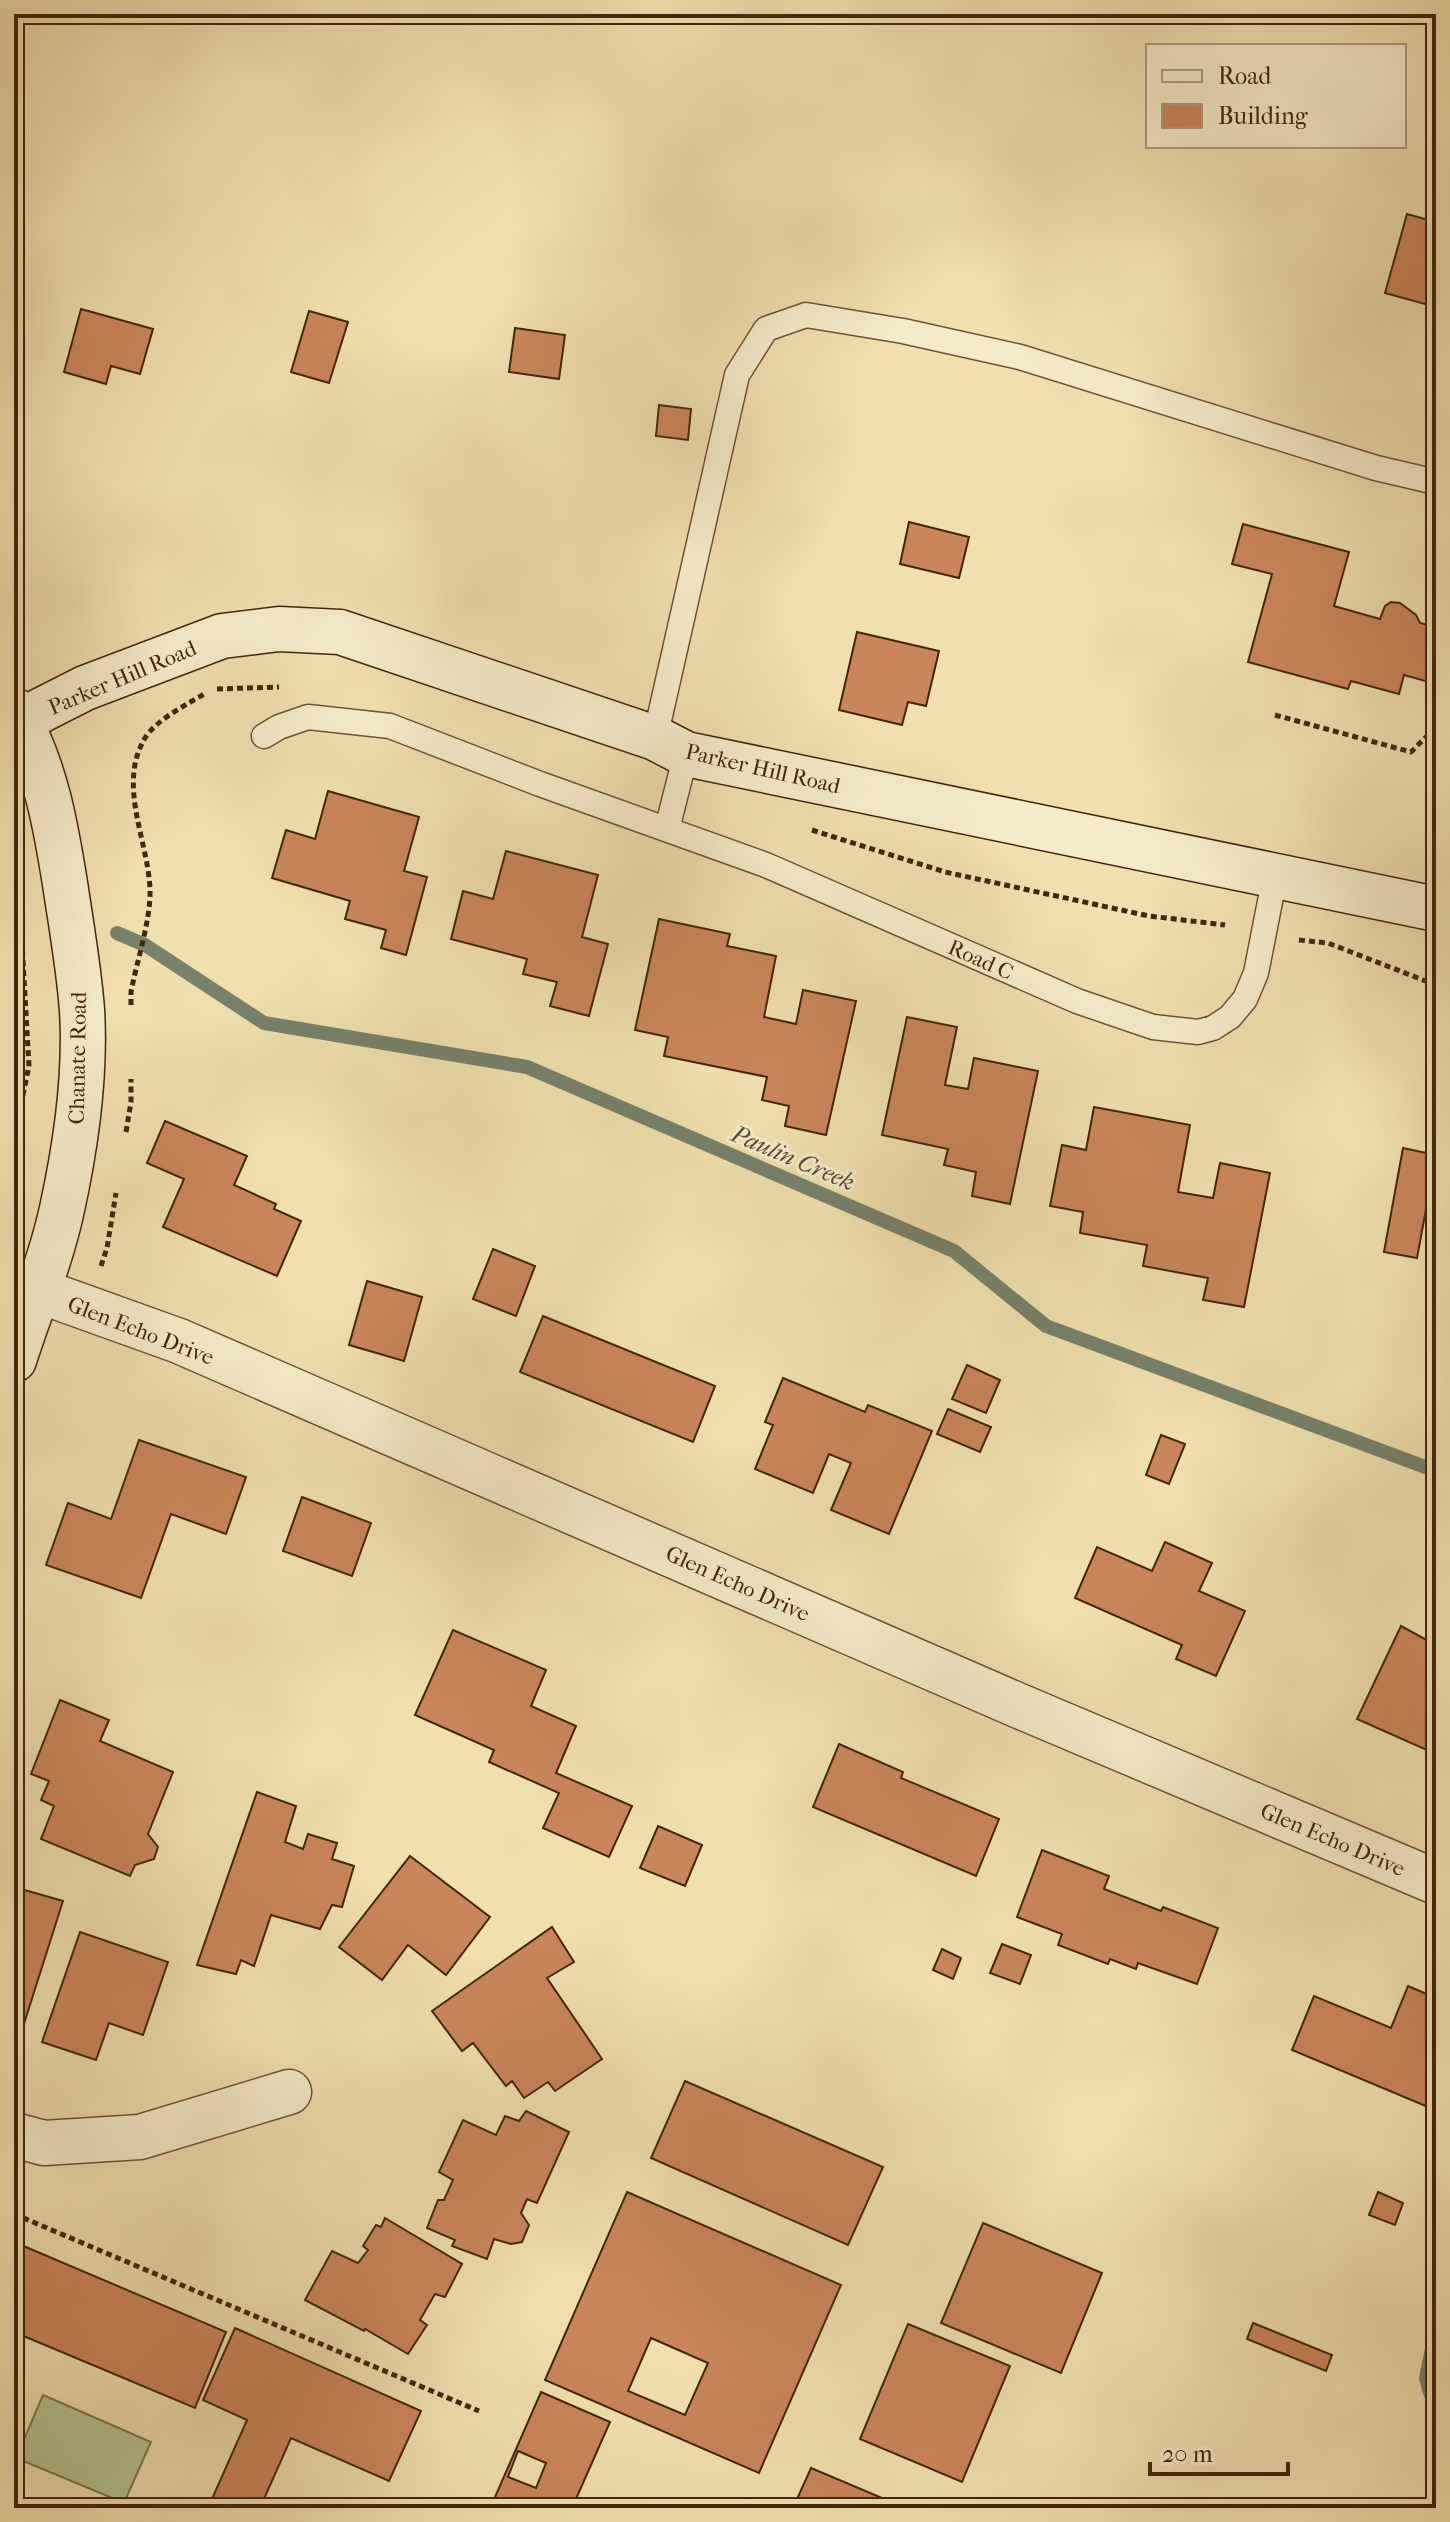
<svg xmlns="http://www.w3.org/2000/svg" width="1450" height="2522" font-family="'IM FELL French Canon',serif">
  <rect width="100%" height="100%" fill="#efe0ad"/>
  <filter id="stains"><feTurbulence type="fractalNoise" baseFrequency=".0025" numOctaves="4"/><feColorMatrix values="0 0 0 0 .2 0 0 0 0 .09 0 0 0 0 .02 0 0 0 .5 -.17"/></filter>
  <radialGradient id="worn" r=".72"><stop offset=".6" stop-color="#630" stop-opacity="0"/><stop offset="1" stop-color="#630" stop-opacity=".3"/></radialGradient>
  <!-- green -->
  <polygon fill="#b5c38d" stroke="#7c744c" stroke-width="2" points="43,2395 151,2442 124,2503 16,2458"/>
  <g fill="none" stroke-linecap="round" stroke-linejoin="round">
    <!-- stream -->
    <g stroke="#77816c" stroke-width="14">
      <polyline points="117,933 145,945 264,1023 527,1067 954,1251 1046,1326 1436,1471"/>
      <polyline points="1436,2330 1426,2378 1430,2393 1436,2396"/>
    </g>
  </g>
  <!-- building -->
  <g fill="#ca855a" stroke="#42260b" stroke-width="2" fill-rule="evenodd">
    <polygon points="1407,214 1436,222 1436,307 1385,293"/>
    <polygon points="81,309 153,329 140,374 111,366 106,384 64,372"/>
    <polygon points="309,311 348,322 329,383 291,372"/>
    <polygon points="515,328 565,335 559,379 509,372"/>
    <polygon points="659,405 691,409 688,440 656,436"/>
    <polygon points="909,522 969,537 959,578 900,564"/>
    <polygon points="1243,524 1349,552 1334,606 1380,619 1385,606 1391,602 1400,603 1416,615 1420,623 1436,627 1436,684 1404,675 1399,694 1351,681 1348,689 1248,662 1272,574 1232,564"/>
    <polygon points="857,632 939,651 926,706 908,702 902,725 839,710"/>
    <polygon points="328,791 419,817 404,871 427,877 406,955 381,948 386,930 345,919 350,901 272,878 286,830 315,839"/>
    <polygon points="506,851 598,875 582,937 608,944 589,1016 550,1006 557,982 523,974 527,959 451,939 463,891 493,899"/>
    <polygon points="659,919 730,934 727,946 776,956 764,1017 796,1024 803,990 856,1001 826,1135 785,1126 789,1106 762,1100 767,1077 664,1056 668,1037 635,1030"/>
    <polygon points="907,1017 957,1027 945,1085 968,1089 974,1058 1038,1071 1010,1204 972,1196 976,1172 944,1165 948,1149 882,1135"/>
    <polygon points="1094,1107 1190,1125 1178,1192 1213,1198 1220,1163 1270,1173 1244,1307 1203,1300 1208,1278 1143,1266 1147,1245 1080,1233 1083,1212 1050,1206 1062,1145 1086,1150"/>
    <polygon points="165,1121 247,1156 234,1185 276,1204 274,1209 301,1221 277,1276 163,1227 184,1179 147,1163"/>
    <polygon points="1403,1148 1436,1155 1417,1258 1384,1252"/>
    <polygon points="493,1249 535,1266 516,1316 473,1299"/>
    <polygon points="367,1281 422,1297 404,1361 349,1345"/>
    <polygon points="543,1316 715,1386 693,1442 520,1372"/>
    <polygon points="967,1365 1000,1380 986,1413 952,1399"/>
    <polygon points="783,1378 865,1412 868,1405 932,1431 889,1534 831,1510 851,1463 829,1454 813,1493 755,1469 773,1425 765,1422"/>
    <polygon points="948,1409 991,1427 980,1452 937,1434"/>
    <polygon points="1161,1435 1185,1444 1169,1484 1146,1475"/>
    <polygon points="139,1440 246,1477 226,1534 171,1514 141,1598 46,1565 68,1503 111,1519"/>
    <polygon points="302,1497 371,1523 352,1576 283,1551"/>
    <polygon points="1165,1542 1212,1563 1199,1591 1245,1611 1216,1676 1176,1659 1182,1645 1075,1598 1097,1547 1152,1571"/>
    <polygon points="1401,1626 1436,1645 1436,1738 1429,1751 1357,1719"/>
    <polygon points="453,1630 546,1670 531,1706 576,1726 556,1773 632,1806 609,1857 543,1828 559,1793 489,1762 494,1750 415,1715"/>
    <polygon points="60,1700 109,1720 100,1741 173,1772 148,1834 158,1847 154,1859 135,1865 130,1876 41,1839 54,1806 41,1800 49,1781 31,1774"/>
    <polygon points="839,1744 903,1772 901,1778 999,1819 976,1876 813,1807"/>
    <polygon points="257,1792 296,1806 285,1842 303,1849 308,1834 337,1843 332,1859 354,1866 342,1907 332,1905 320,1929 271,1915 254,1966 241,1960 236,1974 197,1965"/>
    <polygon points="658,1826 702,1845 685,1886 640,1868"/>
    <polygon points="1042,1850 1109,1876 1104,1889 1161,1911 1163,1907 1218,1928 1197,1984 1138,1963 1136,1969 1110,1959 1108,1964 1058,1945 1062,1934 1017,1917"/>
    <polygon points="410,1856 490,1917 446,1975 408,1945 382,1980 339,1947"/>
    <polygon points="14,1887 63,1901 22,2030 14,2027"/>
    <polygon points="552,1927 574,1962 547,1978 602,2059 555,2091 548,2082 524,2098 512,2081 506,2086 473,2043 462,2051 432,2011"/>
    <polygon points="80,1932 168,1962 143,2035 109,2023 96,2060 42,2042"/>
    <polygon points="1002,1944 1031,1955 1020,1984 990,1973"/>
    <polygon points="942,1949 961,1958 953,1979 933,1970"/>
    <polygon points="1408,1986 1436,1998 1436,2089 1428,2107 1292,2050 1314,1996 1391,2028"/>
    <polygon points="685,2081 883,2167 848,2245 651,2158"/>
    <polygon points="526,2111 569,2132 537,2203 527,2199 521,2213 529,2225 522,2242 511,2244 494,2239 487,2259 452,2246 455,2240 427,2228 438,2200 444,2200 453,2180 439,2172 463,2120 496,2135 505,2116 519,2121"/>
    <path d="M 627,2192 L 841,2285 L 759,2473 L 545,2380 ZM 651,2338 L 708,2363 L 685,2415 L 628,2391 Z"/>
    <polygon points="1378,2192 1403,2203 1395,2225 1369,2215"/>
    <polygon points="385,2218 462,2264 445,2297 435,2294 420,2320 427,2325 408,2354 365,2329 364,2331 305,2300 332,2251 358,2263 368,2250 363,2246 376,2225 381,2227"/>
    <polygon points="983,2223 1102,2273 1061,2373 941,2323"/>
    <polygon points="14,2242 226,2332 195,2408 14,2332"/>
    <polygon points="1253,2323 1332,2355 1326,2371 1247,2339"/>
    <polygon points="908,2324 1010,2366 962,2482 860,2439"/>
    <polygon points="235,2328 421,2411 389,2481 291,2438 260,2508 208,2508 247,2420 203,2400"/>
    <path d="M 541,2392 L 610,2422 L 572,2508 L 500,2508 L 492,2504 ZM 518,2451 L 546,2463 L 536,2488 L 508,2477 Z"/>
    <polygon points="811,2468 901,2506 900,2508 793,2508"/>
  </g>
  <g fill="none" stroke-linecap="round" stroke-linejoin="round">
    <!-- lane casing -->
    <g stroke="#6d5434" stroke-width="27">
      <g id="lane">
        <polyline points="264,736 279,727 308,717 390,726 540,784 766,865 1077,1001 1153,1027 1198,1032 1213,1028 1230,1017 1245,999 1256,973 1275,876"/>
        <polyline points="655,738 737,375 766,329 806,315 903,331 1020,357 1376,468 1436,482"/>
        <polyline points="667,829 686,754"/>
      </g>
    </g>
    <!-- street casing -->
    <g stroke="#6d5434" stroke-width="47">
      <g id="street">
        <polyline points="37,1290 179,1341 1017,1705 1436,1882"/>
        <polyline points="14,2135 44,2143 140,2137 289,2092"/>
      </g>
    </g>
    <!-- secondary casing -->
    <g stroke="#42260b" stroke-width="47">
      <g id="secondary">
        <path d="M 14,710 C 46,767 56,826 66,890 C 72,930 79,970 82,1010 C 86,1076 76,1145 62,1209 C 51,1260 30,1310 14,1360"/>
        <polyline points="20,721 85,688 222,636 279,629 340,632 655,738 686,754 1436,909"/>
      </g>
    </g>
    <!-- path -->
    <g stroke="#42260b" stroke-width="5" stroke-dasharray="6 4" stroke-linecap="butt">
      <polyline points="217,689 279,687"/>
      <polyline points="1275,715 1411,752 1430,733 1436,734"/>
      <polyline points="812,830 945,872 1149,916 1225,925"/>
      <polyline points="14,901 22,943 29,1066 14,1138"/>
      <polyline points="1299,940 1328,943 1436,985"/>
      <path d="M 131,1005 L 131,992 C 137,960 151,920 150,889 C 148,840 117,785 145,738 C 156,720 186,705 204,694"/>
      <polyline points="126,1132 131,1102 131,1079"/>
      <polyline points="101,1266 107,1248 116,1193"/>
      <polyline points="14,2214 479,2411"/>
      <polyline points="14,2502 28,2508"/>
    </g>
    <!-- lane -->
    <use href="#lane" stroke="#f5ebca" stroke-width="24"/>
    <!-- street -->
    <use href="#street" stroke="#f5ebca" stroke-width="44"/>
    <!-- secondary -->
    <use href="#secondary" stroke="#f5ebca" stroke-width="44"/>
  </g>
  <g text-anchor="middle" stroke-width="6" stroke-linejoin="round" paint-order="stroke">
    <!-- street labels -->
    <g font-size="22" fill="#42260b" stroke="#f5ebca">
      <text transform="translate(122 677) rotate(-23)" y="8">Parker Hill Road</text>
      <text transform="translate(763 768) rotate(13)" y="8">Parker Hill Road</text>
      <text transform="translate(981 959) rotate(24)" y="8">Road C</text>
      <text transform="translate(77 1058) rotate(-89)" y="8">Chanate Road</text>
      <text transform="translate(141 1330) rotate(21)" y="8">Glen Echo Drive</text>
      <text transform="translate(738 1583) rotate(24)" y="8">Glen Echo Drive</text>
      <text transform="translate(1333 1839) rotate(23)" y="8">Glen Echo Drive</text>
    </g>
    <!-- water labels -->
    <g font-size="24" font-style="italic" fill="#584c33" stroke="#f5ebca">
      <text transform="translate(793 1158) rotate(23)" y="8">Paulin Creek</text>
    </g>
  </g>
  <!-- margin -->
  <rect width="1450" height="2522" fill="none" stroke="#efe0ad" stroke-width="48"/>
  <rect x="16" y="16" width="1418" height="2490" fill="none" stroke="#42260b" stroke-width="4"/>
  <rect x="24" y="24" width="1402" height="2474" fill="none" stroke="#42260b" stroke-width="2"/>
  <!-- legend -->
  <rect x="1146" y="44" width="260" height="104" fill="#f5ebca" stroke="#ad9c7e" stroke-width="2"/>
  <rect x="1162" y="70" width="40" height="12" fill="#f5ebca" stroke="#ad9c7e" stroke-width="2"/>
  <text x="1218" y="84" font-size="24" fill="#42260b">Road</text>
  <rect x="1162" y="104" width="40" height="24" fill="#ca855a" stroke="#ad9c7e" stroke-width="2"/>
  <text x="1218" y="124" font-size="24" fill="#42260b">Building</text>
  <!-- scale -->
  <path d="M1150 2462v12h138v-12" fill="none" stroke="#42260b" stroke-width="4"/>
  <text x="1162" y="2462" font-size="24" fill="#42260b" stroke="#f5ebca" stroke-width="6" paint-order="stroke">20 m</text>
  <rect width="100%" height="100%" filter="url(#stains)"/>
  <rect width="100%" height="100%" fill="url(#worn)"/>
</svg>
